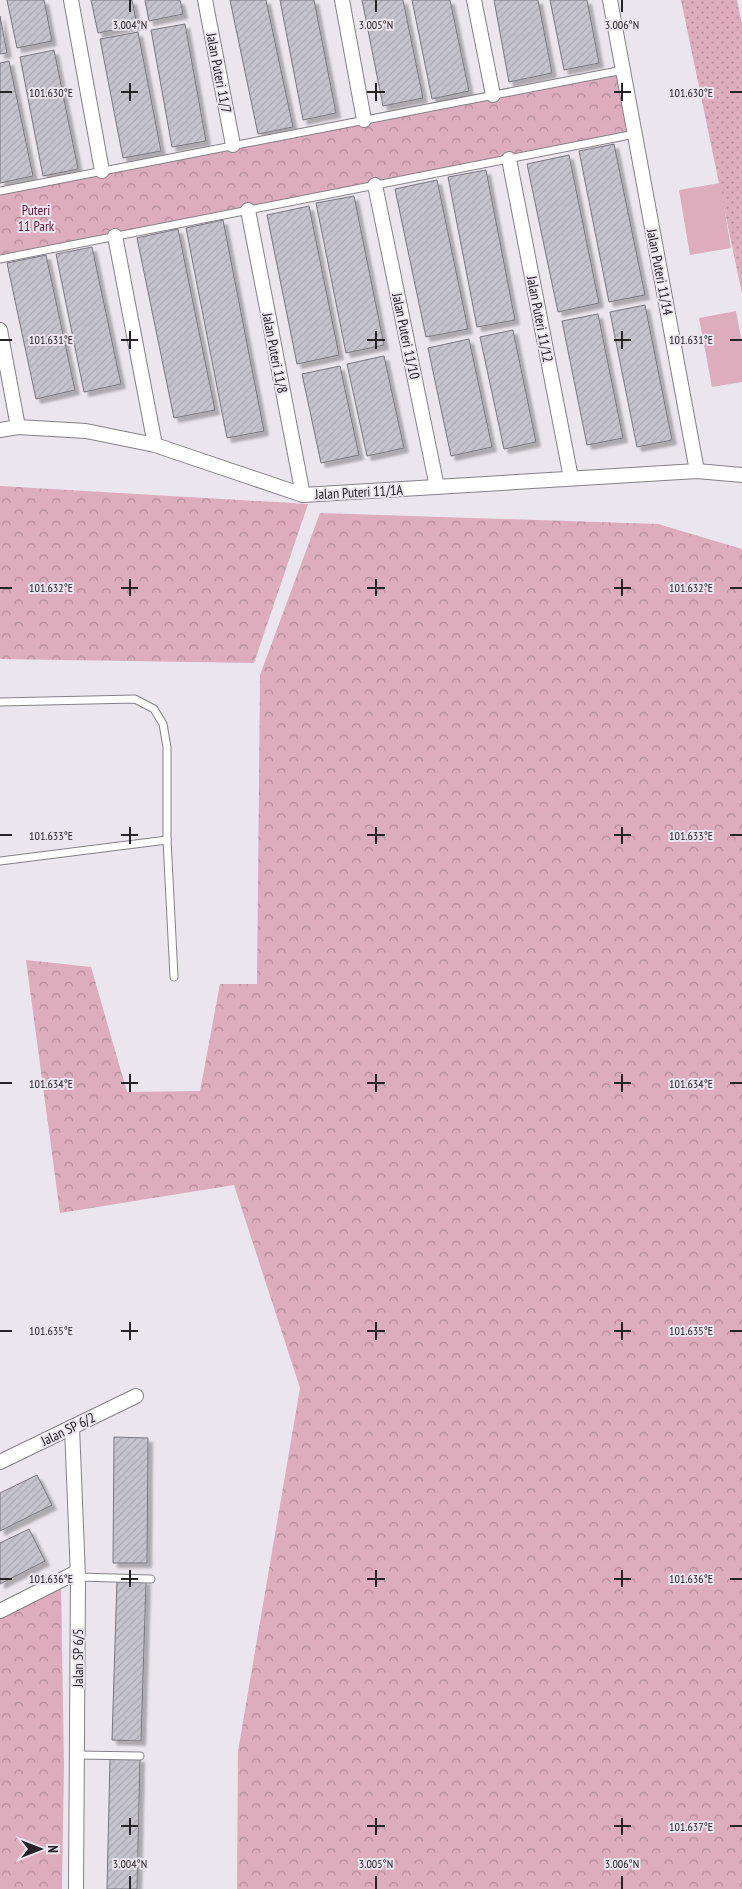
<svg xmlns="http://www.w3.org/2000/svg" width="742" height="1889" font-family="'PT Sans Narrow',sans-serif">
  <defs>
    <pattern id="grass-dots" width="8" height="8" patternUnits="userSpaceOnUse" patternTransform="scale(1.25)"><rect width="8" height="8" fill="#ddacbd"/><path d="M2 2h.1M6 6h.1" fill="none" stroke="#b38c99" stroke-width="1.8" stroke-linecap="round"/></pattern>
    <pattern id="forest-crowns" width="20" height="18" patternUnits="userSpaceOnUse" patternTransform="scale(1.25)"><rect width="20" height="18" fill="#ddacbd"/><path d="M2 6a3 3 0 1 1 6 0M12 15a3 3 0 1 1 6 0" fill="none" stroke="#b38c99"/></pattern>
    <pattern id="building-hatch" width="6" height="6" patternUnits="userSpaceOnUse" patternTransform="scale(1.25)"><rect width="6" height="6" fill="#c5c3cc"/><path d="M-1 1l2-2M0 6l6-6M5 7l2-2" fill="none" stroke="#a9a7af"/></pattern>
    <filter id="shadow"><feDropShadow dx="4.5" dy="4.5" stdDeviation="1" flood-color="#0004"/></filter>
  </defs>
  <rect width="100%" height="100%" fill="#ebe6ee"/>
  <!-- grass -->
  <polygon fill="url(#grass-dots)" points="681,0 737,0 742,24 742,294"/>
  <!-- forest -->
  <g fill="url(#forest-crowns)">
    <polygon points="623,70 635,134 0,259 0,191"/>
    <polygon points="0,486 308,504 254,663 0,659"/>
    <polygon points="320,513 658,524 742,549 742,1889 237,1889 238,1751 300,1388 234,1185 60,1213 26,960 91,967 127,1092 200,1091 220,984 257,984 260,675"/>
    <polygon points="61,1581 64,1767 62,1889 0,1889 0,1616"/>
  </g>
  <!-- garden -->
  <g fill="#ddacbd">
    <polygon points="720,183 731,248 690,255 679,190"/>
    <polygon points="736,311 742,343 742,382 712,387 699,318"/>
  </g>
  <!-- building -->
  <g fill="url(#building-hatch)" stroke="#78777f" filter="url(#shadow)">
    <polygon points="7,0 44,0 52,41 17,48"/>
    <polygon points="91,0 132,0 137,25 98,33"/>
    <polygon points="145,0 180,0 183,14 149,21"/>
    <polygon points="230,0 266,0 293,127 258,134"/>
    <polygon points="280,0 314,0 336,113 303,120"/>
    <polygon points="362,0 403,0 423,98 383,106"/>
    <polygon points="412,0 450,0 469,91 432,99"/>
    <polygon points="494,0 538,0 552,73 509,82"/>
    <polygon points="550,0 587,0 599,63 564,70"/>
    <polygon points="0,16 7,53 0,54"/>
    <polygon points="185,24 206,141 172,147 151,30"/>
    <polygon points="138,32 161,151 123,158 100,39"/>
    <polygon points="54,50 78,169 43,176 20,57"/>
    <polygon points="9,61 33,176 0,183 0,63"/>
    <polygon points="614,144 645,295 609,302 579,151"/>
    <polygon points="569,155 599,303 558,312 527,164"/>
    <polygon points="486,170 515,320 477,327 448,177"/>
    <polygon points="437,180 468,329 426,337 395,189"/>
    <polygon points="354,196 384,345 346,353 316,203"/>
    <polygon points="309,206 339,355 297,364 267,215"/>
    <polygon points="223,220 264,431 227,438 186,228"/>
    <polygon points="178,229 215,410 174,418 137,238"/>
    <polygon points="92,247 121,384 84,392 56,254"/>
    <polygon points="46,255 75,390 36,399 7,263"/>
    <polygon points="645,305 672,440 637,447 610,312"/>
    <polygon points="598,314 623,438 587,445 562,321"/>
    <polygon points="513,330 536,442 504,449 480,337"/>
    <polygon points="469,339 492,447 451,456 428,348"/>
    <polygon points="384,356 404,448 367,456 347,364"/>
    <polygon points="340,366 359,455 321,463 302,374"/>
    <polygon points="114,1437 148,1438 147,1563 113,1563"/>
    <polygon points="37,1475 52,1505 0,1531 0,1493"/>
    <polygon points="29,1529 45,1561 0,1584 0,1543"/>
    <polygon points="117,1579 146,1580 141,1741 112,1740"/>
    <polygon points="110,1757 140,1758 137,1889 107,1889"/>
  </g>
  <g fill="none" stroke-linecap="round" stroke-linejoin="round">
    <!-- lane casing -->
    <g stroke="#858087" stroke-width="9">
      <g id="lane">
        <polyline points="0,191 623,70"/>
        <polyline points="0,259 635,134"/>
        <polyline points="0,702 135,699 154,709 163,724 167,747 167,840 174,977"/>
        <polyline points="0,861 167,840"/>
        <polyline points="78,1577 151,1579"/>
        <polyline points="78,1755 140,1756"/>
      </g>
    </g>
    <!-- street casing -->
    <g stroke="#858087" stroke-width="16">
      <g id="street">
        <polyline points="71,0 102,171"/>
        <polyline points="205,0 233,145"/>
        <polyline points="342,0 364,120"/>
        <polyline points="474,0 493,95"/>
        <polyline points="610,0 697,471"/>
        <polyline points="509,159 571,478"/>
        <polyline points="375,185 437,487"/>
        <polyline points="248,210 303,495"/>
        <polyline points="115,236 155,445"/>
        <polyline points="0,330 18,427"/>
        <polyline points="0,430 18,427 86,431 155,445 303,495 697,471 742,475"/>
        <polyline points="72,1427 78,1577 76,1889"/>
        <polyline points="0,1462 136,1396"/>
        <polyline points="0,1611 77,1572"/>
      </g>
    </g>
    <!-- lane -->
    <use href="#lane" stroke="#fff" stroke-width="7"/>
    <!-- street -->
    <use href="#street" stroke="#fff" stroke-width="14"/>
  </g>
  <!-- ticks -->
  <path fill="none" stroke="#252326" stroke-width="2" d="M 130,0 L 130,12M 376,0 L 376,12M 622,0 L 622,12M 130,83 L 130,101M 376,83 L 376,101M 622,83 L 622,101M 0,92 L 12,92M 121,92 L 138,92M 367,92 L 385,92M 614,92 L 631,92M 730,92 L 742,92M 130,331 L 130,349M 376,331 L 376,349M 622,331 L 622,349M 0,340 L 12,340M 121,340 L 138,340M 367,340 L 385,340M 614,340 L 631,340M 730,340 L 742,340M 130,579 L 130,596M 376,579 L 376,596M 622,579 L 622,596M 0,588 L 12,588M 121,588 L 138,588M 367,588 L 385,588M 614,588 L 631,588M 730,588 L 742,588M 130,827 L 130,844M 376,827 L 376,844M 622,827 L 622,844M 0,835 L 12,835M 121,835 L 138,835M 367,835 L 385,835M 614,835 L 631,835M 730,835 L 742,835M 130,1074 L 130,1092M 376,1074 L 376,1092M 622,1074 L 622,1092M 0,1083 L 12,1083M 121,1083 L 138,1083M 367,1083 L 385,1083M 614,1083 L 631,1083M 730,1083 L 742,1083M 130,1322 L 130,1340M 376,1322 L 376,1340M 622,1322 L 622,1340M 0,1331 L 12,1331M 121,1331 L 138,1331M 367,1331 L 385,1331M 614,1331 L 631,1331M 730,1331 L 742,1331M 130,1570 L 130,1587M 376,1570 L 376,1587M 622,1570 L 622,1587M 0,1579 L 12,1579M 121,1579 L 138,1579M 367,1579 L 385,1579M 614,1579 L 631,1579M 730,1579 L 742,1579M 130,1818 L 130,1835M 376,1818 L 376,1835M 622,1818 L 622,1835M 121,1826 L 138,1826M 367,1826 L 385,1826M 614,1826 L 631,1826M 730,1826 L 742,1826M 130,1876 L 130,1889M 376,1876 L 376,1889M 622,1876 L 622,1889"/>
  <g text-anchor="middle" stroke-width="4" stroke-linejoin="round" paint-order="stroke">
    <!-- street labels -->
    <g font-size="14" fill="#252326" stroke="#ebe6ee">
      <text transform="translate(219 73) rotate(79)" y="5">Jalan Puteri 11/7</text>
      <text transform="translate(660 272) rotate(79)" y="5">Jalan Puteri 11/14</text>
      <text transform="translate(540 319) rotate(79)" y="5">Jalan Puteri 11/12</text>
      <text transform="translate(406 336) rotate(78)" y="5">Jalan Puteri 11/10</text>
      <text transform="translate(275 353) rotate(79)" y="5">Jalan Puteri 11/8</text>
      <text transform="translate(359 492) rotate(-3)" y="5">Jalan Puteri 11/1A</text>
      <text transform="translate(68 1429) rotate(-26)" y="5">Jalan SP 6/2</text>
      <text transform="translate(78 1658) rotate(-90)" y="5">Jalan SP 6/5</text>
    </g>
    <!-- park labels -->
    <g font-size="14" fill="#6a123d" stroke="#ebe6ee">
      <text x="36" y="215">Puteri<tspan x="36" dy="16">11 Park</tspan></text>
    </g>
  </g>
  <g font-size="12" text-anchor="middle" fill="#252326" stroke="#ebe6ee" stroke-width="4" stroke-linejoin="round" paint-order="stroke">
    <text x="130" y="29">3.004°N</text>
    <text x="376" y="29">3.005°N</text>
    <text x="622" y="29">3.006°N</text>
    <text x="51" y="97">101.630°E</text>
    <text x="691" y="97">101.630°E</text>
    <text x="51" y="344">101.631°E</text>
    <text x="691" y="344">101.631°E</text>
    <text x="51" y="592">101.632°E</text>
    <text x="691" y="592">101.632°E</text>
    <text x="51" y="840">101.633°E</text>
    <text x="691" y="840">101.633°E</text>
    <text x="51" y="1088">101.634°E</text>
    <text x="691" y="1088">101.634°E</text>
    <text x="51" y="1335">101.635°E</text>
    <text x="691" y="1335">101.635°E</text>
    <text x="691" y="1583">101.636°E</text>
    <text x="51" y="1583">101.636°E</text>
    <text x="691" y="1831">101.637°E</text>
    <text x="130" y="1868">3.004°N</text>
    <text x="376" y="1868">3.005°N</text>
    <text x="622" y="1868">3.006°N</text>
  </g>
  <!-- north arrow -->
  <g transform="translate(40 1849) rotate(90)" stroke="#ebe6ee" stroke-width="4" paint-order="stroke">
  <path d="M0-4L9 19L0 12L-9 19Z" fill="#252326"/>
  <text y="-8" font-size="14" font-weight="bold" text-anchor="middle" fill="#252326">N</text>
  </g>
</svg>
